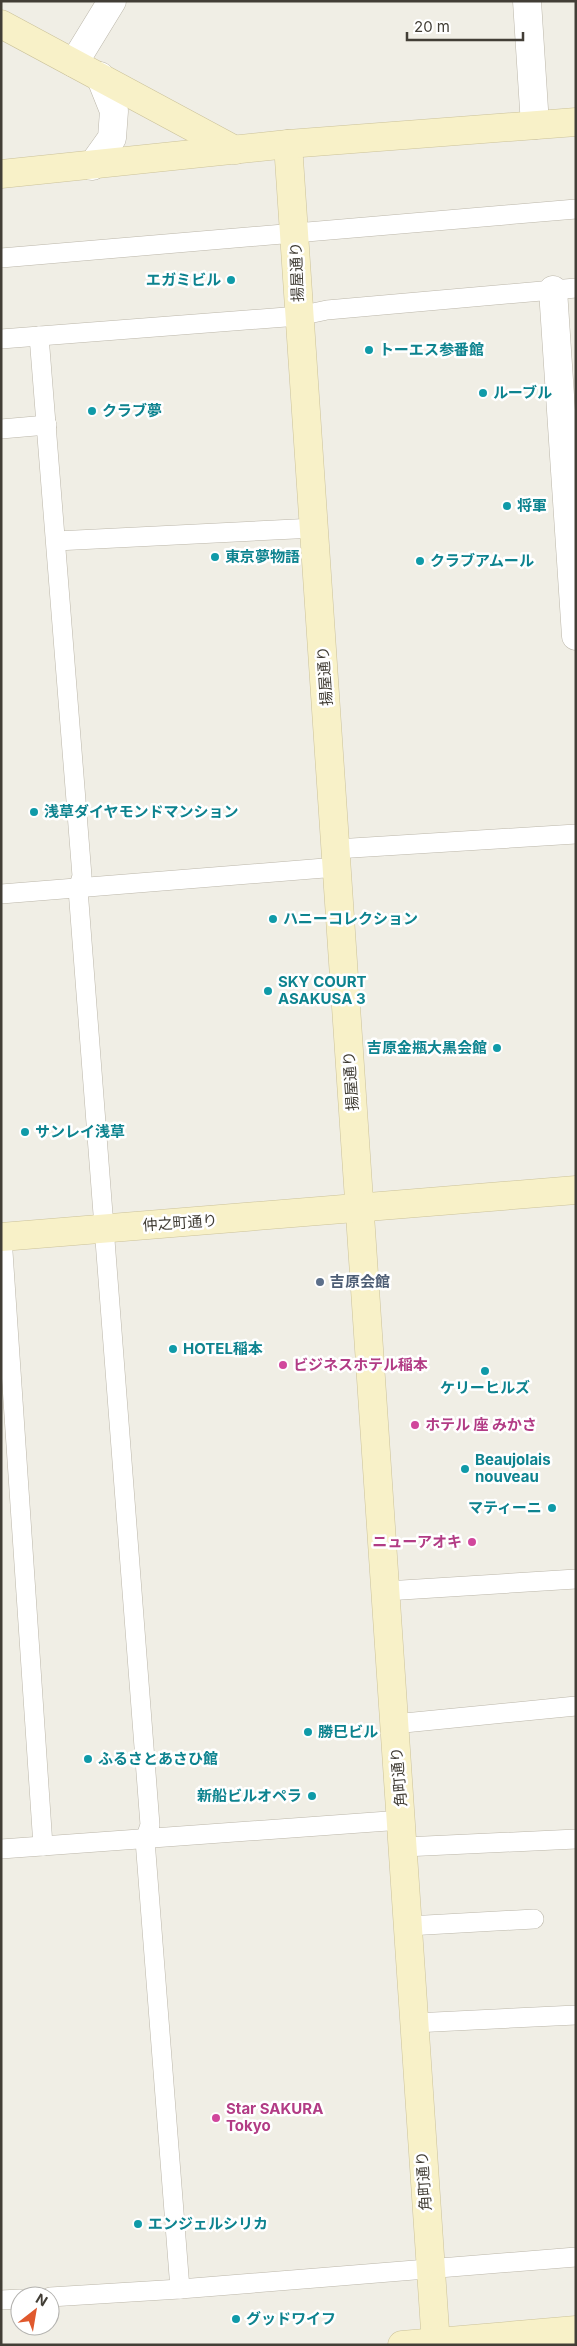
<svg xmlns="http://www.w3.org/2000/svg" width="577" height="2346" font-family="Inter,'Noto Sans JP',sans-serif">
  <rect width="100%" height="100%" fill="#f0eee5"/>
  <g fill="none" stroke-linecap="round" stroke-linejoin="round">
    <!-- lane casing -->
    <g stroke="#bbb6a9" stroke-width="20">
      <g id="lane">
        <polyline points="1,258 576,209"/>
        <polyline points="39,336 82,876 78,889 150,1825 145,1840 180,2289"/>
        <polyline points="1,339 299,316 327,310 576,288"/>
        <polyline points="1,429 47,425"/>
        <polyline points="56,541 315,528"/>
        <polyline points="336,849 576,834"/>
        <polyline points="1,894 337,867"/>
        <polyline points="2,1237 43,1846"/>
        <polyline points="386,1591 576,1579"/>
        <polyline points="394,1724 576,1706"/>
        <polyline points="404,1847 576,1839"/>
        <polyline points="1,1849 402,1820"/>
        <polyline points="408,1926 534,1919"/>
        <polyline points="414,2023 576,2015"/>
        <polyline points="50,2297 180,2289 576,2257"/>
        <polyline points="1,2300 20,2299"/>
      </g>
    </g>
    <!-- street casing -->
    <g stroke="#bbb6a9" stroke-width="29">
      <g id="street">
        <polyline points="527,1 535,125"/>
        <polyline points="74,63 112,1"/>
        <polyline points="92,166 112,138 114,111 100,76"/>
        <polyline points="553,290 576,636"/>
      </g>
    </g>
    <!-- secondary casing -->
    <g stroke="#cbc29a" stroke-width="29">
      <g id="secondary">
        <polyline points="1,24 235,150"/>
        <polyline points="288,144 436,2345"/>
        <polyline points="1,174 288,144 576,122"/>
        <polyline points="1,1237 576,1190"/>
        <polyline points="402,2345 576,2330"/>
      </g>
    </g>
    <!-- lane -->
    <use href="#lane" stroke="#fff" stroke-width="19"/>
    <!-- street -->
    <use href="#street" stroke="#fff" stroke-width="28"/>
    <!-- secondary -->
    <use href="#secondary" stroke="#f8f1c8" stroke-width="28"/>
  </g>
  <!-- markers -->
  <g fill="#0f9aa8" stroke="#fff" stroke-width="2">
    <circle cx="231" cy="280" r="5"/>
    <circle cx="369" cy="350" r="5"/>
    <circle cx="483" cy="393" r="5"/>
    <circle cx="92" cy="411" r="5"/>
    <circle cx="507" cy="506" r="5"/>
    <circle cx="215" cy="557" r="5"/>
    <circle cx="420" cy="561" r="5"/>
    <circle cx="34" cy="812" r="5"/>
    <circle cx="273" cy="919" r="5"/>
    <circle cx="268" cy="991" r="5"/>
    <circle cx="497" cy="1048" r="5"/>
    <circle cx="25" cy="1132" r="5"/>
    <circle cx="173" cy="1349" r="5"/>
    <circle cx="485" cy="1371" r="5"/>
    <circle cx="465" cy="1469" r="5"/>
    <circle cx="552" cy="1508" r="5"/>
    <circle cx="308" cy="1732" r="5"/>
    <circle cx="88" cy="1759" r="5"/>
    <circle cx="312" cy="1796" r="5"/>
    <circle cx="138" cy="2224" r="5"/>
    <circle cx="236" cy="2319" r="5"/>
  </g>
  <circle fill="#5c6f8a" stroke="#fff" stroke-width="2" cx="320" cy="1282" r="5"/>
  <g fill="#d1479c" stroke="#fff" stroke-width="2">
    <circle cx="283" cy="1365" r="5"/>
    <circle cx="415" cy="1425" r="5"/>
    <circle cx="472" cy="1542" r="5"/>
    <circle cx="216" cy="2118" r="5"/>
  </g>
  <g text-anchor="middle" stroke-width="5" stroke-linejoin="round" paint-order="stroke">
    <!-- street labels -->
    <g font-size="15" fill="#423e36" stroke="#fff">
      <text transform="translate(297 272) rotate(-92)" y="5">揚屋通り</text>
      <text transform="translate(325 676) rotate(-94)" y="5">揚屋通り</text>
      <text transform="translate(351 1081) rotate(-94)" y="5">揚屋通り</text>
      <text transform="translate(180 1223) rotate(-4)" y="5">仲之町通り</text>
      <text transform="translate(399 1777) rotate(-95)" y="5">角町通り</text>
      <text transform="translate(424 2181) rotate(-94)" y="5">角町通り</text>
    </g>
    <!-- culture labels -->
    <g font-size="15" font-weight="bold" fill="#0d838f" stroke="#fff" text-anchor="start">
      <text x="221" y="285" text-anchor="end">エガミビル</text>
      <text x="379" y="355">トーエス参番館</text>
      <text x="493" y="398">ルーブル</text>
      <text x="102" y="416">クラブ夢</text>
      <text x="517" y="511">将軍</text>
      <text x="225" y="562">東京夢物語</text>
      <text x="430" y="566">クラブアムール</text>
      <text x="44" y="817">浅草ダイヤモンドマンション</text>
      <text x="283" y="924">ハニーコレクション</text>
      <text x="278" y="987">SKY COURT<tspan x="278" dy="17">ASAKUSA 3</tspan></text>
      <text x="487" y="1053" text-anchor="end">吉原金瓶大黒会館</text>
      <text x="35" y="1137">サンレイ浅草</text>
      <text x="183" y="1354">HOTEL稲本</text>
      <text x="485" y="1393" text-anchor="middle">ケリーヒルズ</text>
      <text x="475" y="1465">Beaujolais<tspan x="475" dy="17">nouveau</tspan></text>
      <text x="542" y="1513" text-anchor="end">マティーニ</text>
      <text x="318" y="1737">勝巳ビル</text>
      <text x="98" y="1764">ふるさとあさひ館</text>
      <text x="302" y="1801" text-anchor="end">新船ビルオペラ</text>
      <text x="148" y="2229">エンジェルシリカ</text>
      <text x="246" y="2324">グッドワイフ</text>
    </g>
    <!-- service labels -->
    <g font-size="15" font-weight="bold" fill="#4e5e75" stroke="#fff" text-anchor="start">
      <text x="330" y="1287">吉原会館</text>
    </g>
    <!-- hotel labels -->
    <g font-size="15" font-weight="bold" fill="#b23c85" stroke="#fff" text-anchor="start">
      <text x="293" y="1370">ビジネスホテル稲本</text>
      <text x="425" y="1430">ホテル 座 みかさ</text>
      <text x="462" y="1547" text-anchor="end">ニューアオキ</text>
      <text x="226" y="2114">Star SAKURA<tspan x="226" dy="17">Tokyo</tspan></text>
    </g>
  </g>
  <!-- border -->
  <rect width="577" height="2346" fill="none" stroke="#423e36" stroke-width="5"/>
  <!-- north arrow -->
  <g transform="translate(35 2311) rotate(31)"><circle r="24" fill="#ffffff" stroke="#b3b2af"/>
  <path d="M0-4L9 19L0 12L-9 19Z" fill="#e0592d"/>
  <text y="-8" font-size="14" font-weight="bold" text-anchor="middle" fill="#423e36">N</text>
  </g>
  <!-- scale -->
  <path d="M407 32v8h116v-8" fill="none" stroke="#423e36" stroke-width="2.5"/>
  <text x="414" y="32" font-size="15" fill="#423e36" stroke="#ffffff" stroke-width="4" paint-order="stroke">20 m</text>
</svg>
